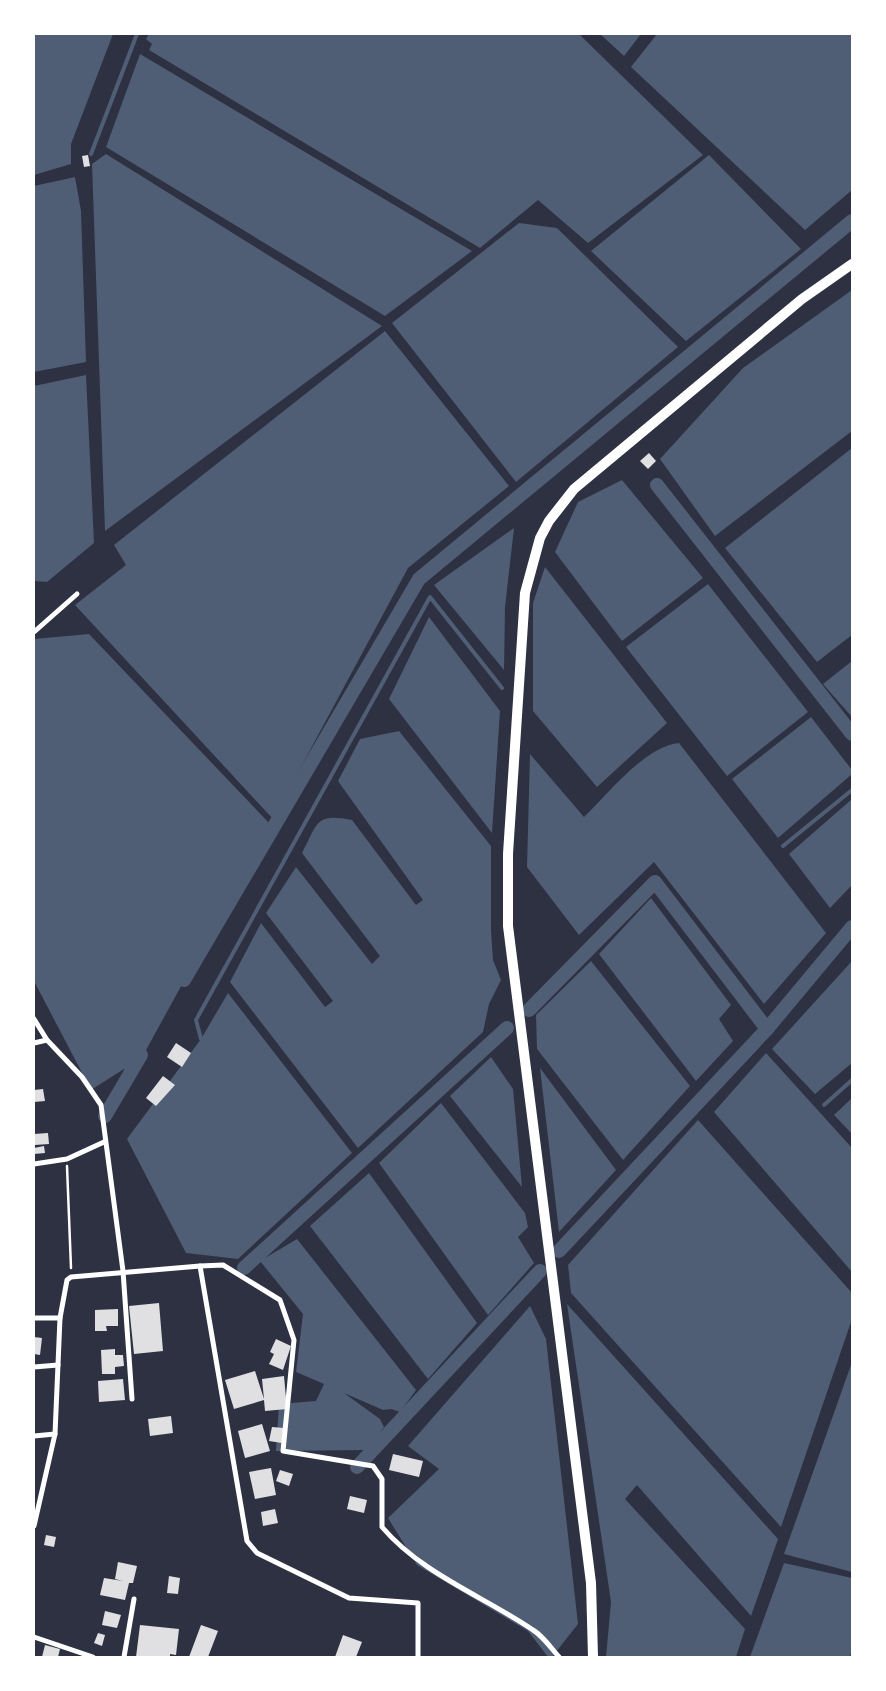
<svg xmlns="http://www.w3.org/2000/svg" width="886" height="1691" font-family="Montserrat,sans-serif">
  <rect width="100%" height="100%" fill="#2d3142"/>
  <!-- water -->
  <g fill="#4f5d75">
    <polygon points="34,34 113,34 71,144 71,164 34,175"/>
    <polygon points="149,34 579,34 703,155 588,243 538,200 480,248 149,50 152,44 146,39"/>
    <polygon points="600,34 641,34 624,56"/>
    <polygon points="657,34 852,34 852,190 805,230 631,67"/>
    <polygon points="140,54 472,251 385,316 106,147"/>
    <polygon points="106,154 382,326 105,531 92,164"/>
    <polygon points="709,155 801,249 686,341 591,251"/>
    <polygon points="75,177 81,211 86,362 34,372 34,186"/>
    <polygon points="519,223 557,228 678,347 516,482 392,323"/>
    <polygon points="852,290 852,431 715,536 660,459 743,368"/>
    <polygon points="385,331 509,486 408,568 273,819 75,605 126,565 114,545"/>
    <polygon points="86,375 94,543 47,582 34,581 34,386"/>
    <polygon points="852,448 852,635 817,662 725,548"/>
    <polygon points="622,480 703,578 622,641 555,552 578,502"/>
    <polygon points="514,528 505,607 504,670 434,585"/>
    <polygon points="545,567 667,723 597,787 533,711 533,603"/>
    <polygon points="708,584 808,712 727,776 626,647"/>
    <polygon points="429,617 500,711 492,833 389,699"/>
    <polygon points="89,634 270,824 134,1072 124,1069 91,1090 34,981 34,639"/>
    <polygon points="852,661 852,717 823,684"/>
    <polygon points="811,717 852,770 852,774 778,838 732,779"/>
    <path d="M 399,731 L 491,846 L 491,930 L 493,960 L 501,980 L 489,1004 L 483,1032 L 358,1148 L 230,982 L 261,923 L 325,1007 L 333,1001 L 266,913 L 296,867 L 372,964 L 380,956 L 302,853 C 318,823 315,813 352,820 L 416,905 L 423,900 L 338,781 L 360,739 Z"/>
    <path d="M 679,743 L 826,933 L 764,1004 L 654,862 L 579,935 L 527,867 L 530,754 L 584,817 C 608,794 645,746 679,743 Z"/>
    <polygon points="852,799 852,885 830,908 789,854"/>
    <polygon points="651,898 731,1005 719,1019 733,1041 696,1081 599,954"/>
    <polygon points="591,961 690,1086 623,1160 537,1049 536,1015"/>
    <polygon points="852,961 852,1063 815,1094 772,1049"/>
    <polygon points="228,993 352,1153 238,1259 186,1253 127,1139 201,1039"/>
    <polygon points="766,1053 852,1148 852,1272 714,1112"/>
    <polygon points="491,1057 513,1089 522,1187 450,1096"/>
    <polygon points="540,1068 616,1170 559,1232"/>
    <polygon points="852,1098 852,1134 834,1115"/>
    <polygon points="441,1103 525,1213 528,1227 518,1237 534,1263 488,1315 379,1163"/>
    <polygon points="698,1120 852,1293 852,1319 781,1527 571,1293 568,1265"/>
    <polygon points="369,1173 477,1323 428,1379 310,1226"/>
    <polygon points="297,1239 416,1390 400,1412 391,1409 383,1410 344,1393 380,1419 384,1427 367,1450 276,1451 279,1404 316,1401 324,1384 296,1372 303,1314 260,1261"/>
    <polygon points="567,1304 778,1539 751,1616 637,1485 625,1499 745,1629 736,1657 606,1657 611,1602"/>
    <polygon points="530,1306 546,1339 578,1624 552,1657 548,1657 528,1631 417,1565 388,1518 439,1469 408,1446"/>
    <polygon points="852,1362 852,1572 784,1554"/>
    <polygon points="784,1563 852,1578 852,1649 850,1657 750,1657"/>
  </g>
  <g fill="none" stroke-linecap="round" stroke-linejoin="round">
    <!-- stream -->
    <g stroke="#4f5d75" stroke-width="4">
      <polyline points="91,154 137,34"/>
      <polyline points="783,846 852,790"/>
      <polyline points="201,1039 196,1020 430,597 502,688"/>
      <polyline points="824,1105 852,1080"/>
    </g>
    <!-- canal -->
    <g stroke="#4f5d75" stroke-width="14">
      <polyline points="657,485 852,734"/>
      <polyline points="184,980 419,579 852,221"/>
      <polyline points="529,1010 655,882 767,1029"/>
      <polyline points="105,1116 141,1055"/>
      <polyline points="559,1251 767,1029 852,927"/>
      <polyline points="244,1268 507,1028"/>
      <polyline points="357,1467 540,1271"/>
    </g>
  </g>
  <!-- building -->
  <g fill="#e0e0e3">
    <polygon points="88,155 90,166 84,167 82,156"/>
    <polygon points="649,453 656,461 648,469 640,461"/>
    <polygon points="176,1043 191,1053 182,1067 167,1057"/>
    <polygon points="163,1076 175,1085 156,1106 146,1098"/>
    <polygon points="43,1089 45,1101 34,1102 34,1090"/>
    <polygon points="48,1133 49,1144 35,1145 34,1134"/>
    <polygon points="44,1146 45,1153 34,1154 34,1148"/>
    <polygon points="159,1303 163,1351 134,1354 129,1306"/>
    <polygon points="118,1309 118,1326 106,1326 107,1331 95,1331 95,1310"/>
    <polygon points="34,1337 42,1338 40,1355 34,1354"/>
    <polygon points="276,1339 291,1346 283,1370 269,1364 274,1354 270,1352"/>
    <polygon points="115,1349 115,1355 123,1355 124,1366 115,1367 115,1374 102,1374 101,1350"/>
    <polygon points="255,1371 264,1399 262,1379 284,1376 287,1409 265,1411 264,1400 234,1409 225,1380"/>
    <polygon points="123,1379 125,1400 99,1402 98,1381"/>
    <polygon points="171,1416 173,1433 150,1436 148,1419"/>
    <polygon points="262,1424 270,1451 245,1458 238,1431"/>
    <polygon points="272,1427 284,1428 282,1443 269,1441"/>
    <polygon points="393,1454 423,1461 419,1477 389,1470"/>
    <polygon points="271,1468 276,1495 255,1499 249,1472"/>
    <polygon points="280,1470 293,1474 289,1486 276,1481"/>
    <polygon points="350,1496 367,1500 364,1513 347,1509"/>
    <polygon points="275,1509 278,1523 263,1526 261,1512"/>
    <polygon points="46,1535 56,1537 54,1547 44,1545"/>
    <polygon points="118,1562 137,1566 133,1583 129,1583 125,1600 100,1595 104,1578 123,1581 115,1579"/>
    <polygon points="169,1576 180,1578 178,1594 167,1593"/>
    <polygon points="105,1611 121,1615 117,1628 102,1625"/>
    <polygon points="140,1625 179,1629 176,1655 170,1654 170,1657 136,1657"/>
    <polygon points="201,1625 218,1631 208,1657 189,1657"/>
    <polygon points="98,1633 105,1635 102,1646 94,1643"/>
    <polygon points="343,1635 362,1642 356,1657 335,1657"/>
    <polygon points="45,1645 60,1649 58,1657 42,1657"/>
  </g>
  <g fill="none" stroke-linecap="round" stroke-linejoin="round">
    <!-- path -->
    <polyline stroke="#fff" stroke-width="2.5" points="67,1166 71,1268"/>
    <!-- minor -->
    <g stroke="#fff" stroke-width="5">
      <polyline points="34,632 77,594"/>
      <polyline points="34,1019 47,1040 82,1077 101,1105 123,1271 132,1399"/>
      <polyline points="34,1043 47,1040"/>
      <polyline points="34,1164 67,1159 104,1142"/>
      <path d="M 200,1266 L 223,1265 L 280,1300 L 294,1340 L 283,1451 L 373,1466 L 382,1479 L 382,1527 C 422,1574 483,1596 533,1630 C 543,1636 551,1648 559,1657"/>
      <polyline points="34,1318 60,1318"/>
      <polyline points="34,1367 58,1365"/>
      <polyline points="34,1436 55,1434"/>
      <polyline points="34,1526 55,1434 60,1318 67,1280 71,1277 200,1266 247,1541 257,1553 349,1598 418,1603 418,1657"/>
      <polyline points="34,1637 93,1657"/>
      <polyline points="124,1657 134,1599"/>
    </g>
    <!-- secondary -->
    <polyline stroke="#fff" stroke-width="10" points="593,1657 591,1583 508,926 508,854 525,593 540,538 549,521 574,489 802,299 852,264"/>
  </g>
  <!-- border -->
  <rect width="886" height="1691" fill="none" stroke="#ffffff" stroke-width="70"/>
</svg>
